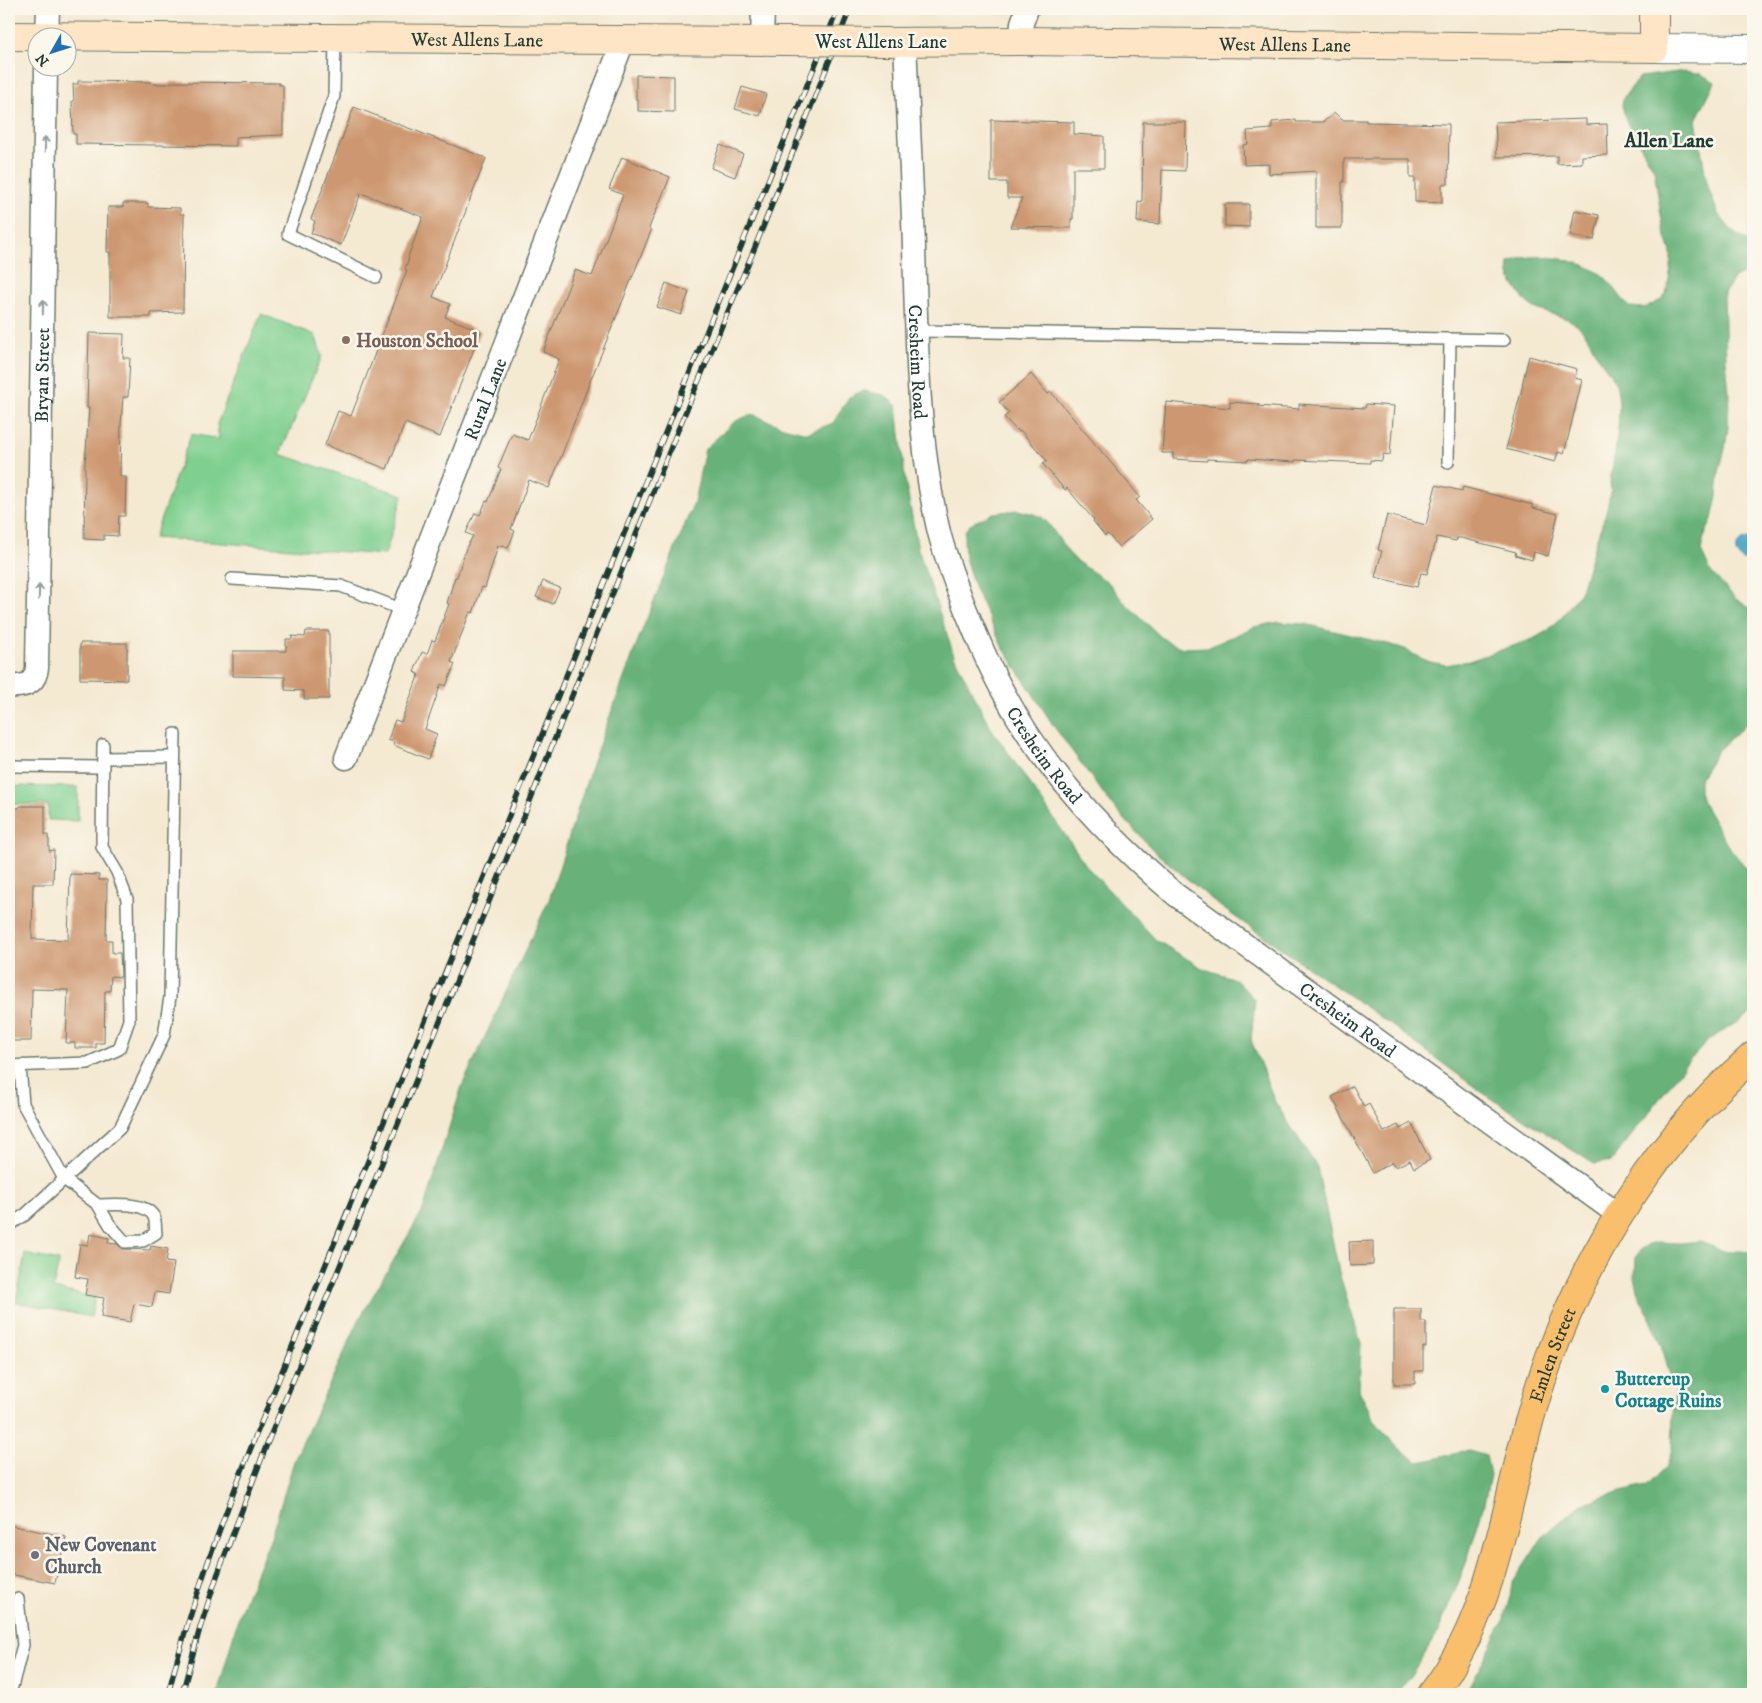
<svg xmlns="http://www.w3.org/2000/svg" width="1762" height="1703" font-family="'IM FELL DW Pica',serif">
  <rect width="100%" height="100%" fill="#fbf7ec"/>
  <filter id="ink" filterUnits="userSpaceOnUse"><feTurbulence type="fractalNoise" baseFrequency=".02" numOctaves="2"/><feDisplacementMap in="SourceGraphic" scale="10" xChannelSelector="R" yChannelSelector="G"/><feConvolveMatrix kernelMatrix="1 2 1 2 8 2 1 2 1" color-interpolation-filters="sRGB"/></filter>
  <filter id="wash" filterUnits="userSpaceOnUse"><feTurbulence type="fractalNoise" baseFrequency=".0096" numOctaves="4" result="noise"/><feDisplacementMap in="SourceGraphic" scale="20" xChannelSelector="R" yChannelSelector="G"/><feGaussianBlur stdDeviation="1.12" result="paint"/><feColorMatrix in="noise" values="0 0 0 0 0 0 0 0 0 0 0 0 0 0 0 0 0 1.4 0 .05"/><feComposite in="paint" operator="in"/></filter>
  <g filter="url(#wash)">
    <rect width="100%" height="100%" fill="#f4e9d1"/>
    <!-- green -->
    <g fill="#7fd090" stroke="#4f8662">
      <polygon points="261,314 315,335 322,356 280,454 403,495 385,555 154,538 191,434 219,439 217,424"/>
      <polygon points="9,786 78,787 78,821 48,820 48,805 9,804"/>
      <polygon points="25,1254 59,1261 53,1289 95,1297 91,1317 16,1302"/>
    </g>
    <!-- forest -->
    <g fill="#67b27a" stroke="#437857">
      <path d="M 1685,71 L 1701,74 L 1715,82 L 1696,120 L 1707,184 L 1718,214 L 1734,233 L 1753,244 L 1753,269 L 1735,278 L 1724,293 L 1726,360 L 1729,393 L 1728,427 L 1725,449 L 1719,472 L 1717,496 L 1712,519 L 1703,540 L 1701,551 L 1711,572 L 1736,599 L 1753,610 L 1753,721 L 1746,724 L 1718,750 L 1699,780 L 1699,791 L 1703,803 L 1728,846 L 1753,876 L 1753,1012 L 1709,1040 L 1685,1065 L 1612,1161 L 1594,1164 L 1480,1091 L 1387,1022 L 1221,907 L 1155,852 L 1114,808 L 1055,728 L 1002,646 L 975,589 L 965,558 L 964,539 L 965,531 L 970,524 L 994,513 L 1018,510 L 1034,514 L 1042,517 L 1048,523 L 1068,552 L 1079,563 L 1108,582 L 1123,601 L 1161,637 L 1168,642 L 1183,648 L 1209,647 L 1254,627 L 1279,622 L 1288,623 L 1305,624 L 1392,645 L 1408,650 L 1414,655 L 1430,662 L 1446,665 L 1469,661 L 1533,639 L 1547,631 L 1559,620 L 1580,593 L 1596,541 L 1605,516 L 1611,491 L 1610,483 C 1614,454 1623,417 1617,388 C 1615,377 1605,368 1599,358 C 1591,345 1587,331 1573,322 C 1560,314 1542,314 1530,305 C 1524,301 1520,294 1516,288 C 1510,279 1507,274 1509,263 C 1530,250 1582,259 1602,275 C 1612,283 1620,297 1629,307 L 1645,308 L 1661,300 L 1666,294 L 1671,269 L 1671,252 L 1663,228 L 1654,169 L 1627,123 L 1622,106 L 1623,98 L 1640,77 Z"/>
      <polygon points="863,391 884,395 897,406 905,479 918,549 955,658 989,725 1088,868 1156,940 1202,968 1235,979 1255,1000 1251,1040 1275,1102 1317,1167 1340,1276 1361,1343 1359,1390 1374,1420 1395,1445 1418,1462 1434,1459 1469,1450 1486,1455 1490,1476 1484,1504 1466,1564 1438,1632 1411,1675 1393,1694 217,1694 240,1612 271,1537 294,1461 360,1318 423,1210 462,1086 549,900 592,764 639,638 694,502 705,449 734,422 752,414 783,427 807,433 833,423 849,397"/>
      <polygon points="1701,1241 1717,1249 1729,1252 1738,1251 1753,1252 1753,1694 1466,1694 1502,1624 1509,1604 1512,1584 1542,1538 1581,1505 1600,1497 1646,1486 1660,1472 1666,1468 1672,1450 1673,1414 1675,1393 1664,1354 1649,1315 1640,1298 1635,1278 1636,1257 1641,1249 1649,1244 1659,1242 1681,1243"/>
    </g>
    <!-- water -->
    <polygon fill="#50aace" stroke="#387481" points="1753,537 1753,553 1744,561 1736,554 1736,547 1740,542"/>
    <g id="blocks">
      <!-- building -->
      <g fill="#cd9871">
        <polygon points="636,75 674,76 674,112 638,111 638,99 636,100"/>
        <polygon points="78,81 151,82 153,84 168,84 171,82 279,83 279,85 283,85 283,135 236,137 236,146 76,144 76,134 73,134 72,101 74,101 73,84 78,84"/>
        <polygon points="742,87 766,94 760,116 735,109"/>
        <polygon points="354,107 486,158 433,297 450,304 445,317 481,331 440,437 405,423 387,469 325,445 338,411 351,416 407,270 405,269 409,258 408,257 423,217 361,193 341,245 311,233 315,221 311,219"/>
        <polygon points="1335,113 1342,120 1366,120 1366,122 1449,124 1448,184 1442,184 1442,203 1415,202 1415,178 1410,178 1410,159 1344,159 1344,182 1342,182 1342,228 1316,228 1316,171 1269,174 1269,164 1244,165 1243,145 1248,144 1247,131 1272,129 1272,122 1296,120 1296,122 1323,122"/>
        <polygon points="1586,119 1586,125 1607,124 1608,155 1582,156 1582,163 1557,164 1557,156 1497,157 1495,122"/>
        <polygon points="991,120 1074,122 1074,134 1104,136 1104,168 1073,168 1073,219 1071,219 1071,228 1010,227 1022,198 1007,198 1007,182 991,182"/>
        <polygon points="1143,122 1186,122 1185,171 1162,170 1160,224 1137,222 1138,201 1142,202"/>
        <polygon points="720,145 743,154 735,177 711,168"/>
        <polygon points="622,157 670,177 649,228 651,231 587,389 549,488 529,480 511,529 515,531 508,548 501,545 500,547 498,546 485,588 482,587 473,613 470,612 451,662 455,664 446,686 441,684 425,729 437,734 428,759 393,745 394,742 388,740 395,720 401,722 419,674 414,672 422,652 427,654 432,640 435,641 449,604 447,603 455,577 457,577 466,548 473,536 466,533 475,513 480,515 486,501 488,502 501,469 498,468 512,434 528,440 559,359 543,352 575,270 592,276 623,195 609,189"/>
        <polygon points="123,203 148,203 148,207 180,208 180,214 184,214 183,312 151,313 151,317 110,317 110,252 107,252 108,207 123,207"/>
        <polygon points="1225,204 1249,204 1249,227 1225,226"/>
        <polygon points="1575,210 1599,215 1594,240 1570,235"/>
        <polygon points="666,283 689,292 681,315 657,307"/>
        <polygon points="89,333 124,334 123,358 130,358 128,397 123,397 121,424 120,477 126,477 125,516 119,516 118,536 104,535 104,540 84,539 85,464 89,408 87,408"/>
        <polygon points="1529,356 1577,369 1575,378 1582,380 1564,454 1558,452 1555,462 1506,449 1523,385 1522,385"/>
        <polygon points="1031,374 1048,394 1051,392 1140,497 1136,500 1152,519 1119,547 1108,534 1105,536 1093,521 1094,520 1067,488 1065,490 1043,464 1047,461 1021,431 1019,432 1017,429 1016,430 1004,417 1009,413 999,402"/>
        <polygon points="1166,402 1230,408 1230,402 1259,404 1258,406 1299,409 1299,404 1365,408 1366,404 1394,406 1390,455 1383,454 1382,461 1370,460 1370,463 1295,460 1295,462 1248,459 1248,461 1207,459 1207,461 1173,459 1173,453 1162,453"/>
        <polygon points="1436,485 1462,491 1463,487 1533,505 1533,508 1558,514 1548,556 1534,552 1532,560 1515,555 1516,552 1461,538 1457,538 1456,541 1437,537 1427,574 1421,573 1417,587 1375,577 1382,551 1378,550 1387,515 1426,525"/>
        <polygon points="543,581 560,588 553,604 536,597"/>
        <polygon points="306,631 329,631 329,699 304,699 304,691 285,690 285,677 233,676 233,651 286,651 286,639 292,639 292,636 305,637"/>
        <polygon points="80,643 127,643 127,680 80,679"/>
        <polygon points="20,806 45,806 45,835 48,835 48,839 49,839 49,851 54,850 53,884 33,884 32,939 68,940 70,874 99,875 99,880 107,880 106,940 112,940 112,953 120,953 121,977 111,976 110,991 105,991 104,1043 96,1043 96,1048 75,1048 75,1043 66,1043 68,990 32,989 31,1041 12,1041 12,1038 9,1038 9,808 19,808"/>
        <polygon points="1353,1086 1364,1107 1369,1104 1384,1132 1398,1125 1400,1129 1411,1123 1430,1160 1414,1168 1410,1160 1396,1167 1393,1162 1373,1173 1332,1097"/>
        <polygon points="90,1234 109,1238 108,1243 117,1244 123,1249 150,1250 151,1246 168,1249 166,1262 174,1263 169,1294 155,1292 152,1307 134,1304 130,1322 101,1317 104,1298 85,1295 88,1279 75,1277 80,1244 88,1245"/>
        <polygon points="1373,1241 1373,1265 1350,1266 1349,1242"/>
        <polygon points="1394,1309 1421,1309 1421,1322 1426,1322 1426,1347 1423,1347 1423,1371 1415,1371 1415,1384 1394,1384"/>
        <polygon points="9,1525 66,1537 55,1583 9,1574"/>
      </g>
    </g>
  </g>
  <g filter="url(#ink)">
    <use href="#blocks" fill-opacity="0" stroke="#6a796b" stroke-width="1"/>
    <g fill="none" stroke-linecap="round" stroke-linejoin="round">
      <!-- service casing -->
      <g stroke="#6a796b" stroke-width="14">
        <g id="service">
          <polyline points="335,39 334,96 288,234 376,277"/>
          <polyline points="916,331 1450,339 1448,462"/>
          <polyline points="1450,339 1504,340"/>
          <polyline points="232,579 341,586 403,610"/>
          <polyline points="103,758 174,757"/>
          <polyline points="9,766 103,767"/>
          <polyline points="9,1066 88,1063 119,1049 129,1020 127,899 117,872 102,847 103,745"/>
          <path d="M 20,1066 L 23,1104 L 64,1179 L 98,1205 L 110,1225 L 125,1242 L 143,1241 L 156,1233 C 155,1229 156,1221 154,1217 C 146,1201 113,1205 98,1205"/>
          <polyline points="9,1225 25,1215 120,1128 164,1035 170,997 175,734"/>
          <polyline points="10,1694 23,1645 18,1599"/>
        </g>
      </g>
      <!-- minor casing -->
      <g stroke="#6a796b" stroke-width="25">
        <g id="minor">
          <polyline points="47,38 48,9"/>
          <polyline points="762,40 763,9"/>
          <polyline points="1021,41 1022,23 1027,9"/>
          <path id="s1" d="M 905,42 C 908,111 912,180 914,248 C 917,342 917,437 938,528 C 944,554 954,579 963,603 C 976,635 989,667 1006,697 C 1047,774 1110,839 1176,895 L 1619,1215"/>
          <path id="s2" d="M 9,686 C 23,687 35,685 37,668 L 46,68"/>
          <path id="s3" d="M 346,758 L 624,39"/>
        </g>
      </g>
      <!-- tertiary casing -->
      <g stroke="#6a796b" stroke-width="30">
        <polyline id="tertiary" points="1654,48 1753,49"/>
      </g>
      <!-- secondary casing -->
      <g stroke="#6a796b" stroke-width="30">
        <g id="secondary">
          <path id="s4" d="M 9,36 L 786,41"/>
          <path id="s5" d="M 883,42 L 1021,41 L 1654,48 L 1654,9"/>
        </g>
      </g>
      <!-- primary casing -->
      <g stroke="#6a796b" stroke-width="30">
        <g id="primary">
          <path id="s6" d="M 1432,1694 C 1492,1618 1505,1510 1530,1418 C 1569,1280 1645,1151 1753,1056"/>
        </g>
      </g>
      <!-- service -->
      <use href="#service" stroke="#fff" stroke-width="11"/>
      <!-- minor -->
      <use href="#minor" stroke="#fff" stroke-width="22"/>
      <!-- tertiary -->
      <use href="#tertiary" stroke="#fff" stroke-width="28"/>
      <!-- secondary -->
      <use href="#secondary" stroke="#fde5c5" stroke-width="28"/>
      <!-- primary -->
      <use href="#primary" stroke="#f9bf6d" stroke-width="28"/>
      <!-- rail casing -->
      <g stroke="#1f3d34" stroke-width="5.5">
        <g id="rail">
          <path d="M 168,1694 C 190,1607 221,1523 254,1440 C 450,963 643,486 838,9"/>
          <polyline points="182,1694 200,1628 217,1576 267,1444 526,811 675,437 753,252 850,9"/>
        </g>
      </g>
      <!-- rail -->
      <use href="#rail" stroke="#fbf7ec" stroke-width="4" stroke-dasharray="11" stroke-linecap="butt"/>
      <!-- secondary-bridge casing -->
      <g stroke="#6a796b" stroke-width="30" stroke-linecap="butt">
        <polyline id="secondary-bridge" points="786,41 883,42"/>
      </g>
      <!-- secondary-bridge -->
      <use href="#secondary-bridge" stroke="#fde5c5" stroke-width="28"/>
    </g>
    <!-- one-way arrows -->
    <defs><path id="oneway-shaft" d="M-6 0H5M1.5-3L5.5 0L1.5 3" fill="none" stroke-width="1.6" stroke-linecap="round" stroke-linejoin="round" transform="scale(1.25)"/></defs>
    <g stroke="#8f9e9a">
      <use href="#oneway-shaft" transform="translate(45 144) rotate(-89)"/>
      <use href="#oneway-shaft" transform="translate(43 307) rotate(-89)"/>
      <use href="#oneway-shaft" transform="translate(39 592) rotate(-89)"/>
    </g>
  </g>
  <!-- markers -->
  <circle fill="#8d6e63" stroke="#fbf7ec" stroke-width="2" cx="346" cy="340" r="5"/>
  <circle fill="#0f9aa8" stroke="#fbf7ec" stroke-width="2" cx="1605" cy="1389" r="5"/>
  <circle fill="#6b7280" stroke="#fbf7ec" stroke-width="2" cx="35" cy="1555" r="5"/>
  <g text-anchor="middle" stroke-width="5" stroke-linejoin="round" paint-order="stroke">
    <!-- street labels -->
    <g font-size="19" fill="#1f3d34" stroke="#fbf7ec">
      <text dy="7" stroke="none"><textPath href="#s4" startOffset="468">West Allens Lane</textPath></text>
      <text x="881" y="48">West Allens Lane</text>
      <text dy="7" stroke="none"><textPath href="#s5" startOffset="402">West Allens Lane</textPath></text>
      <text dy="7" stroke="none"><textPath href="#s1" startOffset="320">Cresheim Road</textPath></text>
      <text dy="7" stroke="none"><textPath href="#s2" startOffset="331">Bryan Street</textPath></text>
      <text dy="7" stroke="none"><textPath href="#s3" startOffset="385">Rural Lane</textPath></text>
      <text dy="7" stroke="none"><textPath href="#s1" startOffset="740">Cresheim Road</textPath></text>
      <text dy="7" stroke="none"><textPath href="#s1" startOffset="1145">Cresheim Road</textPath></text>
      <text dy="7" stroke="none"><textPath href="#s6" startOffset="362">Emlen Street</textPath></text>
    </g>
    <!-- education labels -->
    <g font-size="19" font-weight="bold" fill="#785e54" stroke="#fbf7ec" text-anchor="start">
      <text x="356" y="347">Houston School</text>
    </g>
    <!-- culture labels -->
    <g font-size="19" font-weight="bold" fill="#0d838f" stroke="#fbf7ec" text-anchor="start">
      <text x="1615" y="1385">Buttercup<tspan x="1615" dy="22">Cottage Ruins</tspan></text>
    </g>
    <!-- worship labels -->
    <g font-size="19" font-weight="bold" fill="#5b616d" stroke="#fbf7ec" text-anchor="start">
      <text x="45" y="1551">New Covenant<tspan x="45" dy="22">Church</tspan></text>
    </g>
    <!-- neighbourhood labels -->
    <g font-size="20" font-weight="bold" fill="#1f3d34" stroke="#fbf7ec">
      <text x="1669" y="147">Allen Lane</text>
    </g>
  </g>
  <!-- margin -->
  <rect width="1762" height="1703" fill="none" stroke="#fbf7ec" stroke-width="30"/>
  <!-- north arrow -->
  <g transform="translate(52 52) rotate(231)"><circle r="24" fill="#fbf7ec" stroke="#a3ada2"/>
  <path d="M0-4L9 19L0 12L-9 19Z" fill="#1f6fb2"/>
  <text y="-8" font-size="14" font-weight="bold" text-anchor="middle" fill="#1f3d34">N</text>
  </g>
</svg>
